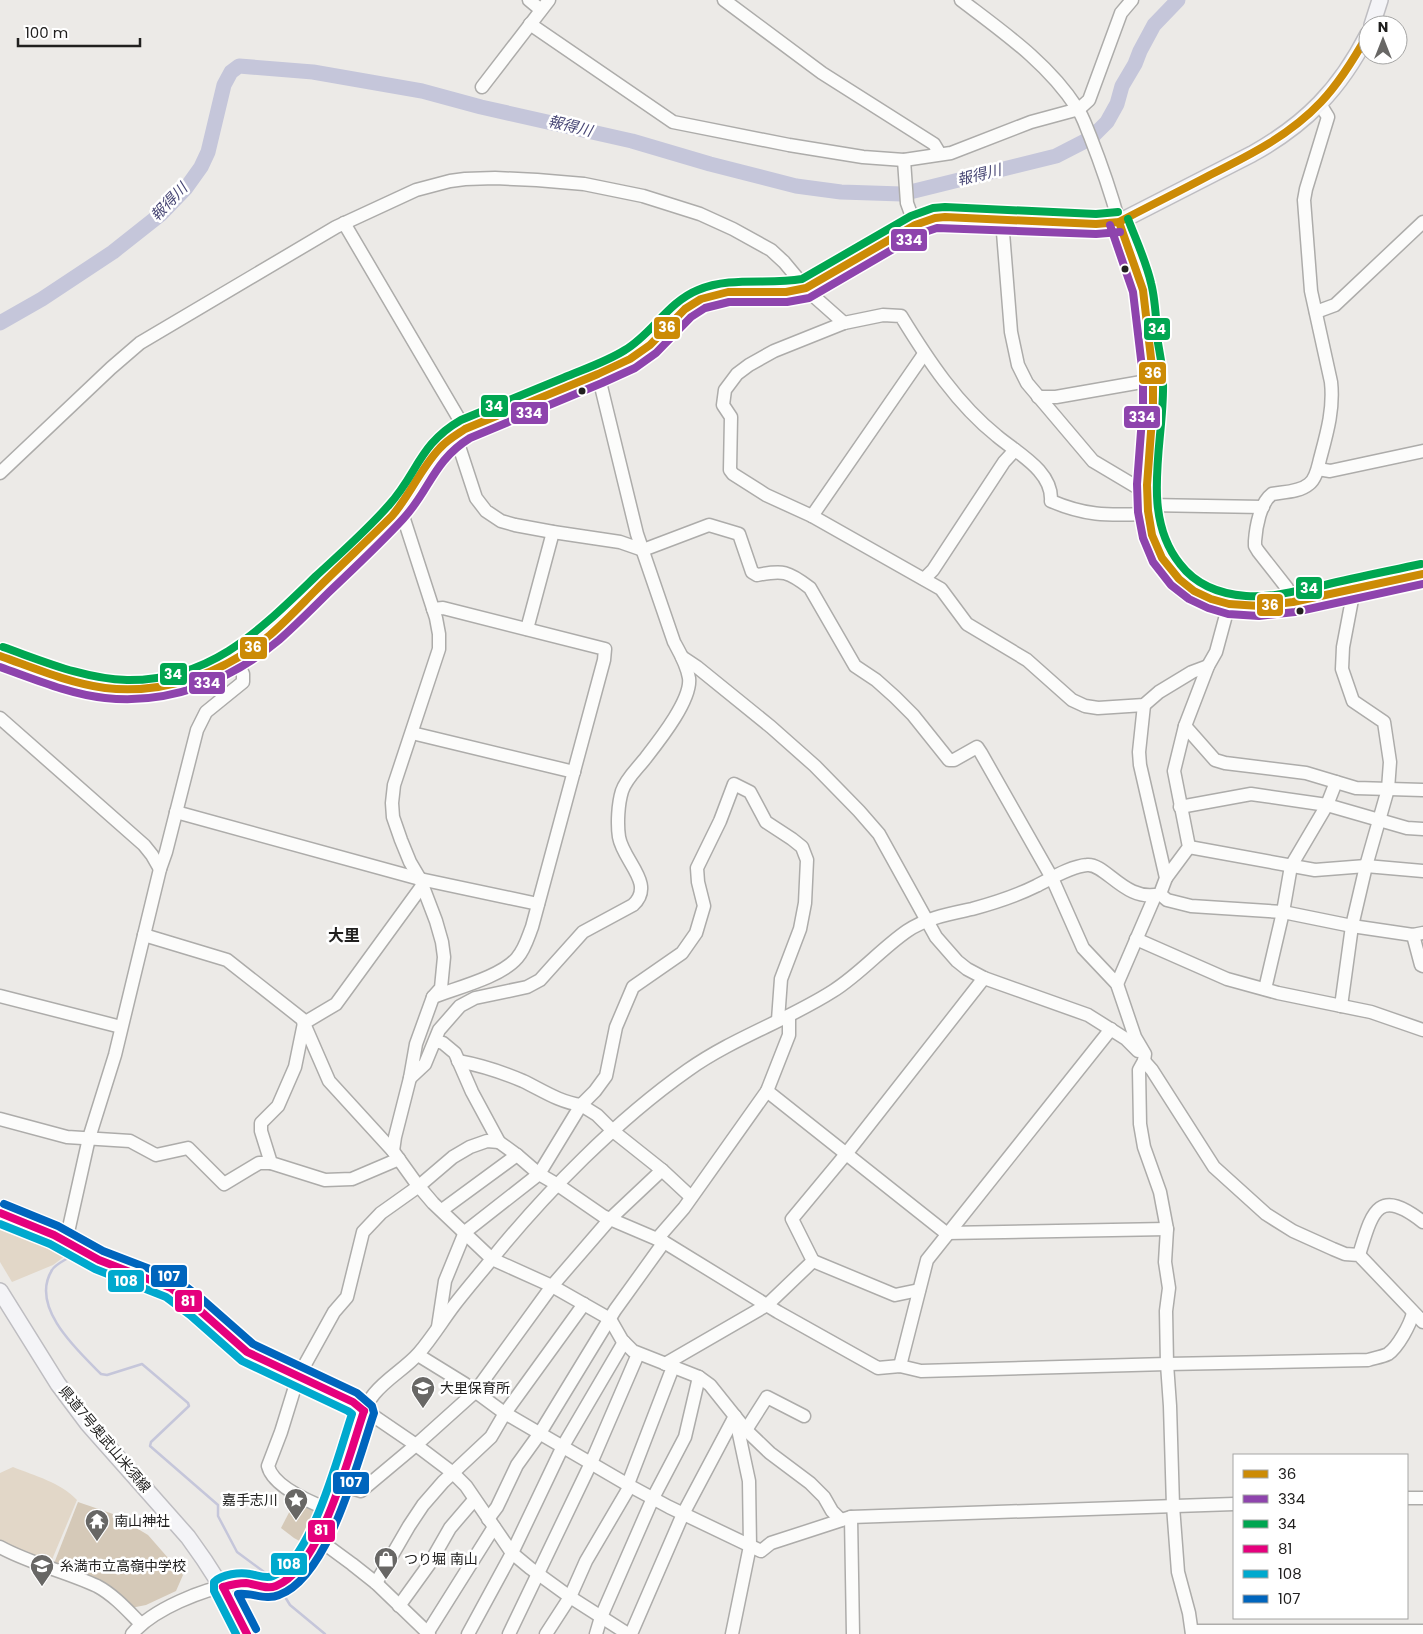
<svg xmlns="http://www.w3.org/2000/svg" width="1423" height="1634" font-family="Poppins,'Noto Sans JP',sans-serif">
  <rect width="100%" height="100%" fill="#eceae7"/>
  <!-- green -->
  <g fill="#e2d7c8">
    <polygon points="0,1220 34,1232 73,1250 53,1265 12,1282 0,1262"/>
    <path d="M 13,1467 C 35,1476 60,1482 77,1500 L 51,1562 L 20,1553 L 0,1540 L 0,1473 Z"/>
  </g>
  <!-- forest -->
  <g fill="#d5c9b8">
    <polygon points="296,1499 322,1511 323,1514 307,1545 294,1538 281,1528"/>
    <polygon points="78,1502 113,1514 148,1535 183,1575 176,1591 146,1605 131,1608 53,1566"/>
  </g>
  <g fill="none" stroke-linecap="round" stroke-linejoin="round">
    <!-- stream -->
    <g stroke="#c5c6da" stroke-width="2.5">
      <path d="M 76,1252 C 69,1259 56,1263 52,1270 C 29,1307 78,1351 101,1374 L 107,1375 L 142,1364 L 188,1403 L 189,1406 L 151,1442 L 150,1446 L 218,1505 L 218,1516 L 237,1552 L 275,1580"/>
      <polyline points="279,1587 290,1605 325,1634"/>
    </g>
    <!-- river -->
    <polyline stroke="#c5c6da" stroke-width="15" points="0,323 42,299 113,252 161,214 186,188 201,167 208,152 224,85 231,72 239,66 313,72 422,91 481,107 632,141 710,164 796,186 841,192 902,194 1056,156 1091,138 1107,122 1117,104 1122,86 1135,64 1140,51 1154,25 1178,0"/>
    <!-- minor casing -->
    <g stroke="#adacaa" stroke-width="15">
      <g id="minor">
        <polyline points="529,0 541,10"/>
        <polyline points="724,0 822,73 934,144 940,154"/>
        <path d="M 961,0 C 1003,32 1048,63 1077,108 C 1083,116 1086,127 1090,136 C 1101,164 1111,193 1119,222"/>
        <polyline points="530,24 673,122 789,145 863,157 904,160 951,153 1031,122 1079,109 1089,100 1121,13 1132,0"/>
        <polyline points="482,87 549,0"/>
        <polyline points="904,160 907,203 915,225"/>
        <polyline points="1002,220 1011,332 1018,365 1027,383 1093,461 1135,486 1148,488"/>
        <polyline points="344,223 465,429"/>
        <polyline points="1316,312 1335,305 1423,222"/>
        <polyline points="1038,397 1056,397 1153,380"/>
        <path d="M 455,434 L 476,498 L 486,511 L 501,521 L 515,525 L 553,532 L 620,542 L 643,550 L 709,525 L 739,534 L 752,572 L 757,575 C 783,570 788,571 810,588 L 855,666 L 876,680 L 895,697 L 913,715 L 949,760 L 954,760 L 977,747 L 981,753 L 1052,878 L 1083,948 L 1117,984 L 1135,1037 L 1145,1054 L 1144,1061 L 1139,1070 L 1140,1124 L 1144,1147 L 1160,1192 L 1167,1229 L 1165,1262 L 1169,1288 L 1166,1311 L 1167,1364 L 1170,1406 L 1173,1506 L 1178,1572 L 1189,1613 L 1192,1634"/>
        <polyline points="1318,469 1330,471 1423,451"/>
        <polyline points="0,473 111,368 140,343 336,227 416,190 450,181 465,179 495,178 537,180 584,184 643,196 700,214 733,229 771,250 784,262 809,292 844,323"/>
        <polyline points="1148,505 1263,507"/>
        <path d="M 1148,514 C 1110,515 1088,517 1051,501 C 1053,471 1017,453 997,436 C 957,404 928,360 901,316 L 883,315 L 844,323 L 774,351 L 749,365 L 737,374 L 725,390 L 723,405 L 731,417 L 730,470 L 733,474 L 766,495 L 812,516 L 941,589 L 967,624 L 1027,660 L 1072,700 L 1085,706 L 1098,708 L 1144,705 L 1159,692 L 1192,672 L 1208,666"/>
        <polyline points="812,516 924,354"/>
        <polyline points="924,579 933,570 1004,462 1015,450"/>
        <path d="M 1293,603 L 1287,588 L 1258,551 L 1255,546 L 1255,541 C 1256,527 1260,503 1272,494 C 1283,492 1300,492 1309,484 C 1316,479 1318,467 1320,459 C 1327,433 1334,409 1331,382 L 1311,291 L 1304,200 L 1306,189 L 1328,117 L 1320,104"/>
        <polyline points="1229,604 1216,652 1208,666 1185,726 1215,760 1225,763 1306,773 1356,788 1423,790"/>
        <polyline points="527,629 553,532"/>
        <polyline points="682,657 697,667 771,727 815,766 859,811 879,834 936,937 957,961 967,969 984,978 1088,1015 1126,1039 1138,1051"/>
        <polyline points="0,718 144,845 152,855 160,869"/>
        <polyline points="412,733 574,772"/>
        <polyline points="1180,807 1251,794 1327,805 1407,828 1423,829"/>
        <polyline points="176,812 420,879 538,904"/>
        <polyline points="1189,847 1315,870 1366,866 1423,871"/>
        <polyline points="1166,878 1189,847 1174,771 1185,726"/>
        <polyline points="1160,894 1167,900 1191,906 1283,912 1352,926 1413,935 1423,933"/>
        <polyline points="144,935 227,960 302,1019 329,1081 393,1151 416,1183 433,1203 492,1259 552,1286 610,1319 622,1340 633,1351 699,1377 710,1385 746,1430 770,1453 810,1483 824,1497 832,1511 841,1520"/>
        <polyline points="1413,935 1421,965 1423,966"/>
        <polyline points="1136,939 1227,979 1278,993 1371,1012 1423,1030"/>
        <polyline points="1117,984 1155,896"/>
        <polyline points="1265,989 1283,912 1291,866 1327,805 1336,782"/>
        <polyline points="0,996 121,1027"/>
        <path d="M 433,997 C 456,988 501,977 517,958 C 525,949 528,937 532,927 L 604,660 L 605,649 L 443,608 L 433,609"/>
        <polyline points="1341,1006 1352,926 1366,866 1388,789 1390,762 1384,722 1353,701 1342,669 1343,647 1354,589"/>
        <path d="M 435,1041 L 443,1043 L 455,1053 L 472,1092 L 499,1142 L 517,1155 L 539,1174 L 558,1185 L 603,1216 L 664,1242 L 778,1312 L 878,1368 L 900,1366 L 921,1371 L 1167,1364 L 1368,1360 C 1374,1358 1382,1357 1388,1354 C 1398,1347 1410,1325 1413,1313"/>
        <path d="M 458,1061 C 480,1065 502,1072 523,1081 C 542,1090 559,1102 581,1105 L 595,1091 L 606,1076 L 616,1027 L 633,987 L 682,953 L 696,933 L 704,906 L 698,882 L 697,868 L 720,821 L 734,784 L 750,792 L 766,822 L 792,839 L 802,847 L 807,860 L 805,903 L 800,929 L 781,979 L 778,1020"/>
        <polyline points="1144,1061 1152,1070 1214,1167 1266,1214 1293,1231 1333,1249 1345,1254 1359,1255 1423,1322"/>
        <path d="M 410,1078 L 425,1064 L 439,1030 L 460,1006 L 475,998 L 527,987 L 540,980 L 583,932 L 633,905 C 656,884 623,861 619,837 C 617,824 618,804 622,791 C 626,779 636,770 644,760 C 658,742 692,700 689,678 C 687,665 680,653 674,642 L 637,534 L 598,374"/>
        <polyline points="767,1091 946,1233 1167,1229"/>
        <polyline points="0,1119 67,1137 130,1141 156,1155 188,1148 224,1184 259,1163 271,1163"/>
        <polyline points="393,1151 395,1137 410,1078 416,1044 433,997 441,988 444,957 442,942 436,921 420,879 410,862 401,840 393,817 392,803 394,785 439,649 439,634 436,618 402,513 398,510"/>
        <polyline points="399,1159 352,1179 325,1180 271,1163 261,1131 261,1123 278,1106 295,1067 304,1023 336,1004 422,886"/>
        <polyline points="442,1210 517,1155"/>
        <polyline points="0,1213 54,1235 99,1260 152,1280 171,1288 196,1307 247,1352 353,1402 416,1445 453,1473 466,1486 512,1553 530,1568 570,1597 628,1634"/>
        <polyline points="657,1239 684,1208 767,1091 789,1035 789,1016"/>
        <polyline points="66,1241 89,1138 115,1055 160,869 166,852 197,730 206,712 243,682 243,674 236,659"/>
        <path d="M 1359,1255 C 1372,1213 1377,1186 1423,1222"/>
        <polyline points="813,1261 895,1295 919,1290"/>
        <polyline points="438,1327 445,1281 465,1232 539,1174 581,1105 597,1115 613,1131 662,1170 691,1197"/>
        <polyline points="418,1355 465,1384 503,1412 630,1486 669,1507 761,1551 771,1543 851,1517 1234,1504"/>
        <polyline points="665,1364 767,1305 813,1261 792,1219 846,1154 984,978"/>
        <polyline points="900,1366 927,1260 1111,1029"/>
        <polyline points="746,1430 767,1397 804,1416"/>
        <polyline points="339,1484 361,1491 416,1445 475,1392 552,1286 610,1219 662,1170"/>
        <polyline points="628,1484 673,1367"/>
        <polyline points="1407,1498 1423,1498"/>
        <path d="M 330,1510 C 312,1503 273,1487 268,1466 L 281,1432 L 298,1377 L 334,1312 L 347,1297 L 363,1232 L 381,1213 L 419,1186 L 453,1157 L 470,1147 L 487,1141 L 499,1142"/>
        <polyline points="851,1517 853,1634"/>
        <polyline points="488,1519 497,1507 517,1465 540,1433 615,1310 664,1242"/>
        <polyline points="318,1539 352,1564 376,1583 429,1634"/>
        <path d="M 0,1547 C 31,1564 65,1571 97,1586 C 114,1595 128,1611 141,1624"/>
        <polyline points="376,1583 409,1526 423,1505 443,1482 491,1437 505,1413 584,1304"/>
        <polyline points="399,1606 430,1563 450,1528 474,1500"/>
        <polyline points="1192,1631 1423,1631"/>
        <polyline points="428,1632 494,1527"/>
        <path d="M 132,1634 C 153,1609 203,1589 235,1584 C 259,1580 273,1596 293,1574 C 324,1541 337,1494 351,1451 C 357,1432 361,1410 374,1394 C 387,1378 406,1368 419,1353 C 431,1339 441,1323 452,1308 C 464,1292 478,1276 491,1260 C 546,1192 617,1120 688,1070 C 733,1038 786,1021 833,991 C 860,974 881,949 907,931 C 926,918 949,914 972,909 C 994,903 1016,896 1036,886 C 1050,879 1071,866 1087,865 C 1106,863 1125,903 1160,894 L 1166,878 L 1140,765 L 1139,752 L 1144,705"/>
        <polyline points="468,1634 512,1553 563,1446 624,1342"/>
        <polyline points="509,1634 591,1463 638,1354"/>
        <polyline points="546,1634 570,1597 586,1561 630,1486"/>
        <polyline points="596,1634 601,1617 653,1498 685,1437 699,1377"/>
        <polyline points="631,1634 683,1514 735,1416"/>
        <polyline points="732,1634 750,1546 749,1481 736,1420"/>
      </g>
    </g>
    <!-- major casing -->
    <g stroke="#bebdc1" stroke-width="18">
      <g id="major">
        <polyline points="1372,25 1380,0"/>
        <path d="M 1119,222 C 1126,242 1135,262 1141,283 C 1146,301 1146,320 1148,339 C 1149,353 1152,366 1153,380 C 1158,446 1124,527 1179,579 C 1198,597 1223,605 1248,606 C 1279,608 1308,598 1338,592 C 1366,586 1395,580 1423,574"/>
        <path d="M 0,656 C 34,668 69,683 105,688 C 161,696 221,675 264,640 C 283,625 299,607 316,590 C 342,566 367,541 392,516 C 422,485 424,450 465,429 L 598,374 L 630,359 L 650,345 L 685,309 L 701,299 L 728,292 L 786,292 L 806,288 L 915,225 L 935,218 L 945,217 L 1096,224 L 1119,222 L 1252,154 C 1306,124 1340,89 1368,34"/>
        <path d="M 0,1291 L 58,1384 L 88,1424 L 188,1537 C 211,1568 230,1599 247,1634"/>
      </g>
    </g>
    <!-- minor -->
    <use href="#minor" stroke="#fcfcfb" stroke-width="12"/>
    <!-- major -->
    <use href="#major" stroke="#f4f4f7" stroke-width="15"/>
    <!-- bus-1 casing -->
    <g stroke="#fff" stroke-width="11">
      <g id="bus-1">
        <polyline points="1119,222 1143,290 1153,375 1153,405 1147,485 1148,511 1152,535 1162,558 1179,579 1194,591 1211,599 1229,604 1260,606 1293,602 1423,574"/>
        <path d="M 0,656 C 34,668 69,683 105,688 C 165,695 224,673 270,635 C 286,621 301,605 316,590 C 341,565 367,541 392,516 C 410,495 421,468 440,448 C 447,440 456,435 465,429 L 598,374 L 630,359 L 650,345 L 685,309 L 701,299 L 728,292 L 786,292 L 806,288 L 915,225 L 935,218 L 945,217 L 1096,224 L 1119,222 C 1149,206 1180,191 1210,175 C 1250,155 1290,135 1321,102 C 1340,82 1354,59 1368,34"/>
      </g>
    </g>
    <!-- bus-2 casing -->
    <g stroke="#fff" stroke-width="11">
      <g id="bus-2">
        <polyline points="1110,225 1133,292 1143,376 1143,405 1137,484 1138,512 1143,538 1153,562 1171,585 1189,599 1208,608 1228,614 1259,616 1295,612 1423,584"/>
        <path d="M 0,667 C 34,679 69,694 105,698 C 169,705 230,681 279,640 C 296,625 312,609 328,593 C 353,569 379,545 403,519 C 430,490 433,461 470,438 L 602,383 L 635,368 L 656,353 L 691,317 L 705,308 L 729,302 L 787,302 L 809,298 L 919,234 L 937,228 L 1096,234 L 1120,232"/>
      </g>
    </g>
    <!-- bus-3 casing -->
    <g stroke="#fff" stroke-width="11">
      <g id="bus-3">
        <path d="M 1128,219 C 1136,240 1146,261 1151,283 C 1156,302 1156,323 1158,343 C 1160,355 1163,368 1163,381 C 1165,440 1139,513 1180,564 C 1196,585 1220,594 1246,596 C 1273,598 1299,590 1325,585 C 1357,577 1389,571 1421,564"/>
        <path d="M 3,647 C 43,661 84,679 127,680 C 211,681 260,630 316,576 C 341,553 367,530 389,505 C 418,473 419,444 461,420 C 495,406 529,392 563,378 C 584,369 606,362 625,350 C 652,334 668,302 698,290 C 731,276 768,285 802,279 L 911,216 L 933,208 L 945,207 L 1096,214 L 1118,212"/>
      </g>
    </g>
    <!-- bus-4 casing -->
    <g stroke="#fff" stroke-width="11">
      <g id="bus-4">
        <polyline points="0,1213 54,1235 99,1260 171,1288 196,1307 247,1352 353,1402 364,1411"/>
        <path d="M 223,1587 C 230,1585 238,1583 246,1583 C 255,1584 266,1590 276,1586 C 321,1568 349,1455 364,1411"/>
        <polyline points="223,1587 247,1634"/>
      </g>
    </g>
    <!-- bus-5 casing -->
    <g stroke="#fff" stroke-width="11">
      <path id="bus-5" d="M 0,1224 L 50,1244 L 95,1269 L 166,1297 L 190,1315 L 242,1361 L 348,1411 L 352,1414 C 339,1452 312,1561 273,1576 C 266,1579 257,1575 250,1574 C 240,1572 222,1574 214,1582 L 214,1591 L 236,1634"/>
    </g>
    <!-- bus-6 casing -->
    <g stroke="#fff" stroke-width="11">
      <path id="bus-6" d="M 4,1204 L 58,1226 L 103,1251 L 176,1279 L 203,1300 L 253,1344 L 357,1393 L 372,1406 L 374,1413 C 358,1460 329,1577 279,1595 C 266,1601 251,1592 238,1594 L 256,1629"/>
    </g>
    <!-- bus-1 -->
    <use href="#bus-1" stroke="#cc8b06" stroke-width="8"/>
    <!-- bus-2 -->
    <use href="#bus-2" stroke="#8e44ad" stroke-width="8"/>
    <!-- bus-3 -->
    <use href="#bus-3" stroke="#00a651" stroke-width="8"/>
    <!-- bus-4 -->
    <use href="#bus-4" stroke="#e5007d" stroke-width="8"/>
    <!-- bus-5 -->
    <use href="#bus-5" stroke="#00a9ce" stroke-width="8"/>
    <!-- bus-6 -->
    <use href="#bus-6" stroke="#0065bd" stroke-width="8"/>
  </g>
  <!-- icons -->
  <defs>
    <g id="school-pin" transform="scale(1.25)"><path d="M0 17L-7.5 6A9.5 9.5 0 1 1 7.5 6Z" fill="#686765" stroke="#fff"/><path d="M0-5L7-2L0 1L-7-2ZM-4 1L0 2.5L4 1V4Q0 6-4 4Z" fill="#fff"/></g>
    <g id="sight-pin" transform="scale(1.25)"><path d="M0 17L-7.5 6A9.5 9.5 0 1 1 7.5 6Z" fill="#686765" stroke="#fff"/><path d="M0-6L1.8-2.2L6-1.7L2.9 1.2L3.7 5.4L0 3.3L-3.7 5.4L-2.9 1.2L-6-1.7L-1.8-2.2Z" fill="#fff"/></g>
    <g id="temple-pin" transform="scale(1.25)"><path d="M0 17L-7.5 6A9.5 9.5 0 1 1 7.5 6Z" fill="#686765" stroke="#fff"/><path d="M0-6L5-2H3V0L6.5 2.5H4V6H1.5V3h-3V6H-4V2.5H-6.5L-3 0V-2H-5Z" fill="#fff"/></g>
    <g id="shop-pin" transform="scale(1.25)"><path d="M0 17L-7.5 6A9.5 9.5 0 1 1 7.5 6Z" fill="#686765" stroke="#fff"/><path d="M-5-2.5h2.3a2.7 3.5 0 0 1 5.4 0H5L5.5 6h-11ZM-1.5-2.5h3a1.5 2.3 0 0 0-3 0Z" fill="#fff"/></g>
  </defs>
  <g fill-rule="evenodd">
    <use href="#school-pin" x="423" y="1388"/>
    <use href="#sight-pin" x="296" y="1500"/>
    <use href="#temple-pin" x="97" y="1521"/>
    <use href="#shop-pin" x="386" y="1559"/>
    <use href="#school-pin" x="42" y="1566"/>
  </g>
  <!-- markers -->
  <g fill="#21201f" stroke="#fff" stroke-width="2">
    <circle cx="1125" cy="269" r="4.5"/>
    <circle cx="582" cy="391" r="4.5"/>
    <circle cx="1300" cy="611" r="4.5"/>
  </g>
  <g text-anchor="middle" stroke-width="5" stroke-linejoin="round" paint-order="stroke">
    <!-- poi labels -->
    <g font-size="14" fill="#21201f" stroke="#fff" text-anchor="start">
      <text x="440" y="1393">大里保育所</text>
      <text x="278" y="1505" text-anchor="end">嘉手志川</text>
      <text x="114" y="1526">南山神社</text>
      <text x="404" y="1564">つり堀 南山</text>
      <text x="60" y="1571">糸満市立高嶺中学校</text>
    </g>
    <!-- street labels -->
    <g font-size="14" fill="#21201f" stroke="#fff">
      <text transform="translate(105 1439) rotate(50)" y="5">県道7号奥武山米須線</text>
    </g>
    <!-- water labels -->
    <g font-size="15" font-style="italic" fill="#474674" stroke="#fff">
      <text transform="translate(570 126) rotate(14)" y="5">報得川</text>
      <text transform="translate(979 175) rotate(-14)" y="5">報得川</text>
      <text transform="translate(169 202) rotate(-46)" y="5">報得川</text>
    </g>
    <!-- quarter labels -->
    <g font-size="16" font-weight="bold" fill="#21201f" stroke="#fff">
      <text x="344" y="941">大里</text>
    </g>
  </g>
  <g stroke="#fff" stroke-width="2">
    <rect x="890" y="228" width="38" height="24" rx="5" fill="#8e44ad"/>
    <rect x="653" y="316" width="28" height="24" rx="5" fill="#cc8b06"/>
    <rect x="1143" y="317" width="28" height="24" rx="5" fill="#00a651"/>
    <rect x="1138" y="361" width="29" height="24" rx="5" fill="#cc8b06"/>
    <rect x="480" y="394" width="29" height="24" rx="5" fill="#00a651"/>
    <rect x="510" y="401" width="39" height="24" rx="5" fill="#8e44ad"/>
    <rect x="1123" y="405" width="38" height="24" rx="5" fill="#8e44ad"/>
    <rect x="1295" y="576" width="28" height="24" rx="5" fill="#00a651"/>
    <rect x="1256" y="593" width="28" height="24" rx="5" fill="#cc8b06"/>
    <rect x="239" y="636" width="29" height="24" rx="5" fill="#cc8b06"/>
    <rect x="159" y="662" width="29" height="24" rx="5" fill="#00a651"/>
    <rect x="188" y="671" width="38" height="24" rx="5" fill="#8e44ad"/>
    <rect x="150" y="1264" width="38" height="24" rx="5" fill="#0065bd"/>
    <rect x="107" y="1269" width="38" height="24" rx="5" fill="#00a9ce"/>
    <rect x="174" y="1289" width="29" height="24" rx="5" fill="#e5007d"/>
    <rect x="332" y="1471" width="38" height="24" rx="5" fill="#0065bd"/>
    <rect x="307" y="1519" width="29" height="24" rx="5" fill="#e5007d"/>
    <rect x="270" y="1552" width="38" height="24" rx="5" fill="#00a9ce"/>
  </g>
  <g font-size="14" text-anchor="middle" font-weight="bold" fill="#fff">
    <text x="909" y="245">334</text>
    <text x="667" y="332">36</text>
    <text x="1157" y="334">34</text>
    <text x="1153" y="378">36</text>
    <text x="494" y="411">34</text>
    <text x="529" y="418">334</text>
    <text x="1142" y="422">334</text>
    <text x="1309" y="593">34</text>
    <text x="1270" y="610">36</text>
    <text x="253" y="652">36</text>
    <text x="173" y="679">34</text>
    <text x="207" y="688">334</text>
    <text x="169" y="1281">107</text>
    <text x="126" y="1286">108</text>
    <text x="188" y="1306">81</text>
    <text x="351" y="1487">107</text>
    <text x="321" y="1535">81</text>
    <text x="289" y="1569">108</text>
  </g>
  <!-- legend -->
  <rect x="1233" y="1454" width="175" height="165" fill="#ffffff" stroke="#a6a6a5"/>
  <rect x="1243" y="1470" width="25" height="8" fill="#cc8b06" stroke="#a6a6a5"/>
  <text x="1278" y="1479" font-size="15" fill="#21201f">36</text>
  <rect x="1243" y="1495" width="25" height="8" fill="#8e44ad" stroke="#a6a6a5"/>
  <text x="1278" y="1504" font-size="15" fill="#21201f">334</text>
  <rect x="1243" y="1520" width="25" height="8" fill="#00a651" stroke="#a6a6a5"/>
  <text x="1278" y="1529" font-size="15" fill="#21201f">34</text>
  <rect x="1243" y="1545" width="25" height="8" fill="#e5007d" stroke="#a6a6a5"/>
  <text x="1278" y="1554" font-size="15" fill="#21201f">81</text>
  <rect x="1243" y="1570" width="25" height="8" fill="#00a9ce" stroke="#a6a6a5"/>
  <text x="1278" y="1579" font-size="15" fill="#21201f">108</text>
  <rect x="1243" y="1595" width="25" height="8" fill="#0065bd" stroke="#a6a6a5"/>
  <text x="1278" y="1604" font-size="15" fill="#21201f">107</text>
  <!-- north arrow -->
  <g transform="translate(1383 40)"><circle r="24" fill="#ffffff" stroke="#a6a6a5"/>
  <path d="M0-4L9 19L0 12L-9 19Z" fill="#686765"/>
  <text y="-8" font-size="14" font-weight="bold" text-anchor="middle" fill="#21201f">N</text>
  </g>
  <!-- scale -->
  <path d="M18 38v8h122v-8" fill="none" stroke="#21201f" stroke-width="2.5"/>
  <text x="25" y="38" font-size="15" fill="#21201f" stroke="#ffffff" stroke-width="4" paint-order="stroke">100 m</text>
</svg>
